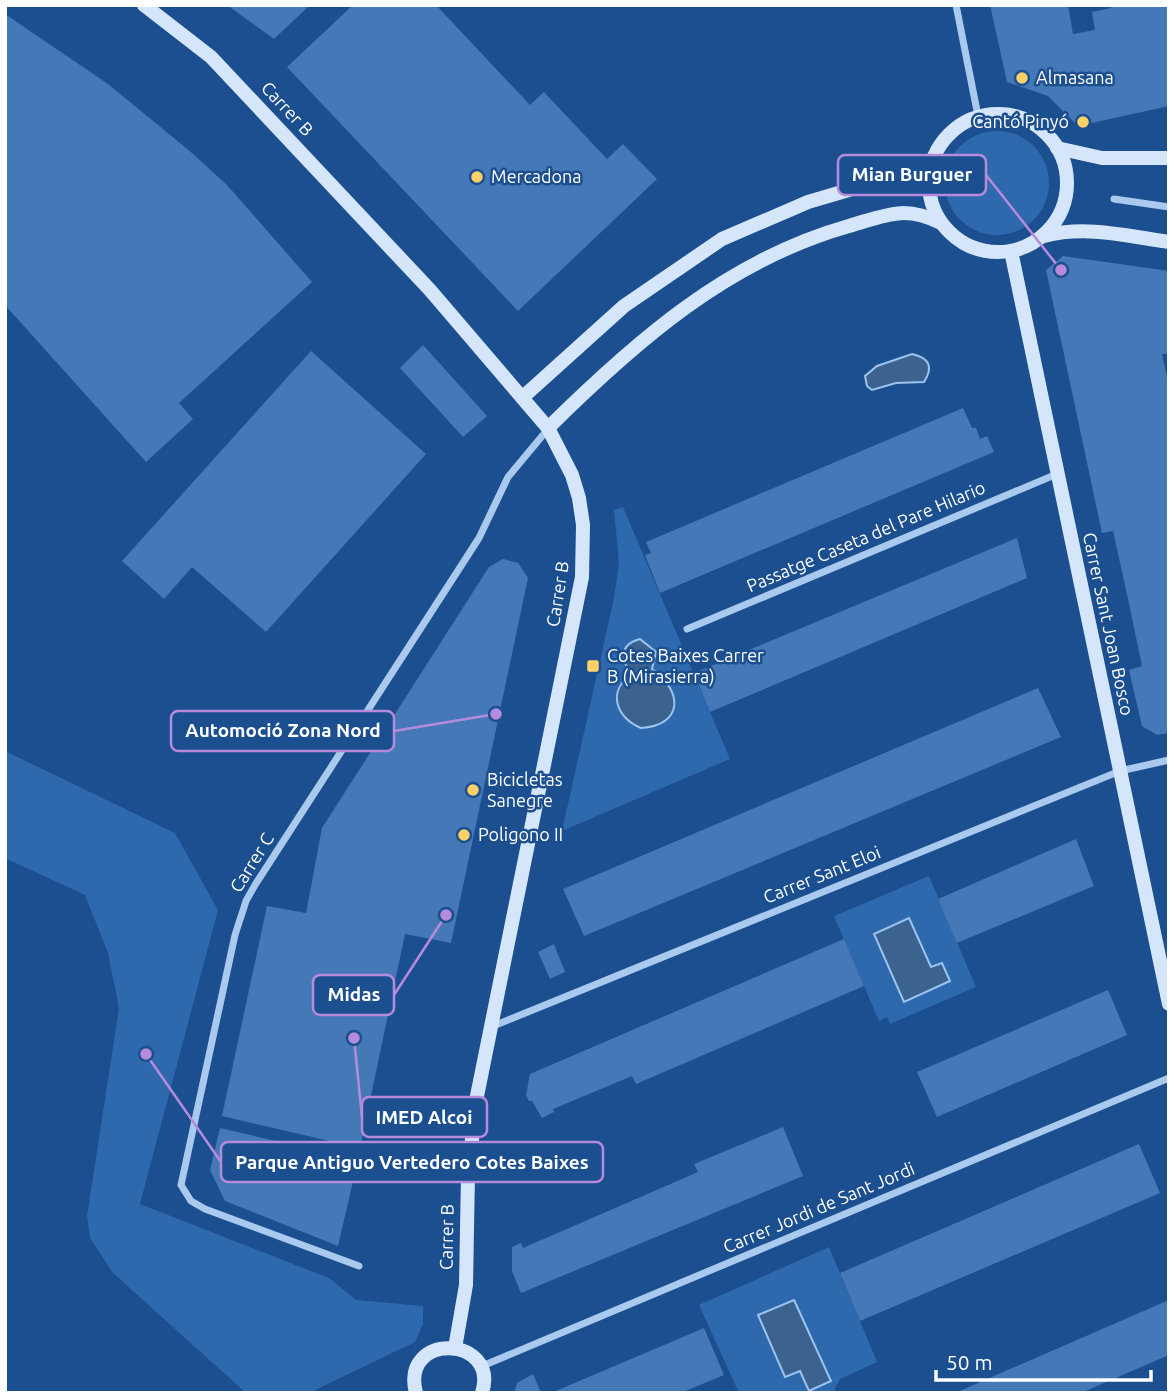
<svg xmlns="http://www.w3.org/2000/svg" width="1174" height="1398" font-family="Ubuntu,sans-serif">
  <rect width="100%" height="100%" fill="#1b4f8f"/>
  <!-- green -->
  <g fill="#2e69ad">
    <circle cx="997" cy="183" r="52"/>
    <polygon points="623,507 730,759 562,831 614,598 619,563 614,510"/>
    <polygon points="5,751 175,833 218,910 140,1204 329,1278 356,1300 423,1306 423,1324 415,1342 309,1393 246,1393 113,1273 90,1238 87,1216 119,1008 108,953 85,895 5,858"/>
    <polygon points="929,876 976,987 890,1024 887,1017 879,1021 834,916"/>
    <polygon points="829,1247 877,1362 840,1379 833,1393 739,1393 699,1305"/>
  </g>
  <!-- water -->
  <g fill="#3c6290" stroke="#9cc4f0" stroke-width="2">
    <path d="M 912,354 C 929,358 934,366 924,382 L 896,383 L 872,390 L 867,386 L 865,376 L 877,366 Z"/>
    <path d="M 640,639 L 656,652 L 652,669 C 683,691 684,725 641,728 C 616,718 607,691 631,675 L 622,657 C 625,646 629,642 640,639 Z"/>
    <polygon points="909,918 931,967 942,963 950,981 904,1002 874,934"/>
    <polygon points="794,1300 831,1381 809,1391 800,1371 785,1377 758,1315"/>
  </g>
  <!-- building -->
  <g fill="#4478b7">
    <polygon points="227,5 310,5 274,39"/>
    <polygon points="353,5 436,5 530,105 544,92 607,159 623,144 657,179 518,311 287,67"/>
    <polygon points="990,5 1068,5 1073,34 1095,30 1092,12 1111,8 1111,5 1169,5 1169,106 1078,126 1048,96 1007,82"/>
    <polygon points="5,14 108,84 192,153 227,185 312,282 179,403 193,419 146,462 5,305"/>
    <polygon points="1063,256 1169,271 1169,354 1162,354 1169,386 1169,733 1157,735 1142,726 1129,670 1142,666 1128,599 1113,531 1102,533 1046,270"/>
    <polygon points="423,345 487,416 463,437 400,368"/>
    <polygon points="311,351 426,454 266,632 192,567 164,599 122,561"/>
    <polygon points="963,408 972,428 976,428 980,439 987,436 994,452 660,593 645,555 651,553 646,542"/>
    <polygon points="1017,538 1027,578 710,712 694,673"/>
    <polygon points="503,559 518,563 528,578 451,943 405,934 360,1148 222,1116 267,906 306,913 322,828 489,567"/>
    <polygon points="1038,688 1061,737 584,936 563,889"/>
    <polygon points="1076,839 1094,886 957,943 938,899"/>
    <polygon points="844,939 864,986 636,1084 632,1076 553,1109 554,1112 542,1118 532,1101 529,1101 526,1095 530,1074"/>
    <polygon points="554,944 565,972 550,979 538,952"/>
    <polygon points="1108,990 1127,1035 937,1117 917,1072"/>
    <polygon points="783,1127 803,1176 521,1293 512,1271 512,1247 521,1243 523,1248 698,1172 694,1164"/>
    <polygon points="220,1128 358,1160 338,1246 225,1201 210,1170"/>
    <polygon points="1139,1144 1160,1193 860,1321 840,1273"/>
    <polygon points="1169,1300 1169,1355 1081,1393 955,1393"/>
    <polygon points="704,1328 724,1375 683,1392 551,1393"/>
    <polygon points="533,1374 541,1393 514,1393 517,1383"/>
  </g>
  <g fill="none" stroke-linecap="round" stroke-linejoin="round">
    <!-- street -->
    <g stroke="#a9c9ee" stroke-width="7">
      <polyline points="956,5 978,116"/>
      <polyline points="1114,199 1169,207"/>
      <polyline points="687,629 1057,474"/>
      <polyline points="491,1027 1120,771 1169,760"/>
      <polyline points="359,1266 205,1209 191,1201 181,1185 235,935 246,901 255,885 479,538 508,477 548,429"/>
      <polyline points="480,1367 1169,1078"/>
    </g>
    <!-- secondary -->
    <g stroke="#d6e6fa" stroke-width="14">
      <polyline points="144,5 211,57 430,290 548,428 572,475 579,498 583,525 582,577 477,1096 468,1174 466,1285 455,1348"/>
      <circle cx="998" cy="183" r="69"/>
      <polyline points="1057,148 1102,158 1169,158"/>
      <path d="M 1044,236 C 1086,225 1127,236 1169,242"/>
      <polyline points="1011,251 1169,1004"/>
      <polyline points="523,397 624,306 722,239 808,202 930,166"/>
      <path d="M 548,428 C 636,341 728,260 849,226 C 887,215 904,205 941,223"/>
      <path d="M 416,1393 C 400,1331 500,1336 482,1393"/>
    </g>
  </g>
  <!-- markers -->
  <g fill="#ffd166" stroke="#1b4f8f" stroke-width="2.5">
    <circle cx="1022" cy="78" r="7"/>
    <circle cx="1083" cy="122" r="7"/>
    <circle cx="477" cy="177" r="7"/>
    <rect x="586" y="659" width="14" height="14" rx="3.5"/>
    <circle cx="473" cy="790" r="7"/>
    <circle cx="464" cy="835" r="7"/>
  </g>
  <g text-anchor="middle" stroke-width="5" stroke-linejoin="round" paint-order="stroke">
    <!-- poi labels -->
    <g font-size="18" fill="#fff" stroke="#1b4f8f" text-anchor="start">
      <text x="1036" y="84">Almasana</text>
      <text x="1069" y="128" text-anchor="end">Cantó Pinyó</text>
      <text x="491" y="183">Mercadona</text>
      <text x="607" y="662">Cotes Baixes Carrer<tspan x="607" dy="21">B (Mirasierra)</tspan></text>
      <text x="487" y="786">Bicicletas<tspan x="487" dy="21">Sanegre</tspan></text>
      <text x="478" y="841">Poligono II</text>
    </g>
    <!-- street labels -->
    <g font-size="18" fill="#fff" stroke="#1b4f8f">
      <text transform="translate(287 109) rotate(47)" y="6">Carrer B</text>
      <text transform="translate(866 537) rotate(-23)" y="6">Passatge Caseta del Pare Hilario</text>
      <text transform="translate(558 594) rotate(-81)" y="6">Carrer B</text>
      <text transform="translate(1108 624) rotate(78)" y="6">Carrer Sant Joan Bosco</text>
      <text transform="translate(252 863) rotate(-58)" y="6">Carrer C</text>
      <text transform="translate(822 875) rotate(-22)" y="6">Carrer Sant Eloi</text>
      <text transform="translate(819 1208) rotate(-23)" y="6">Carrer Jordi de Sant Jordi</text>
      <text transform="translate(447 1237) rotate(-89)" y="6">Carrer B</text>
    </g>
  </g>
  <!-- callouts -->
  <path fill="none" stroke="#b68bdc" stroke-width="2.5" d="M1061 270L986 175M496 714L394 731M446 915L394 995M354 1038L362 1117M146 1054L221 1162"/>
  <g fill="#b68bdc" stroke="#1b4f8f" stroke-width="2.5">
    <circle cx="1061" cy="270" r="7"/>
    <circle cx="496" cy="714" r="7"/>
    <circle cx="446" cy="915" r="7"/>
    <circle cx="354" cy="1038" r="7"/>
    <circle cx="146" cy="1054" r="7"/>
  </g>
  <g fill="#1b4f8f" stroke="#b68bdc" stroke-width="2.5">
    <rect x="838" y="155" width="148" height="40" rx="7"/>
    <rect x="171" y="711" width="223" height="40" rx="7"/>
    <rect x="313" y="975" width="81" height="40" rx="7"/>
    <rect x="362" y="1097" width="125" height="40" rx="7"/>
    <rect x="221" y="1142" width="382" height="40" rx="7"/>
  </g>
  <g font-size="19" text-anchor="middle" font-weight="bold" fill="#fff">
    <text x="912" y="181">Mian Burguer</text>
    <text x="283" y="737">Automoció Zona Nord</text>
    <text x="354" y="1001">Midas</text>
    <text x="424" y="1124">IMED Alcoi</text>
    <text x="412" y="1169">Parque Antiguo Vertedero Cotes Baixes</text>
  </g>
  <!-- border -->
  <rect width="1174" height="1398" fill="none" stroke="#ffffff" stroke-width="14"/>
  <!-- scale -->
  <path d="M936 1370v10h215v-10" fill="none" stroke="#ffffff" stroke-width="3.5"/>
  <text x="946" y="1370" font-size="21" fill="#ffffff" stroke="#1b4f8f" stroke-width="5" paint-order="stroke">50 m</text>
</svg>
